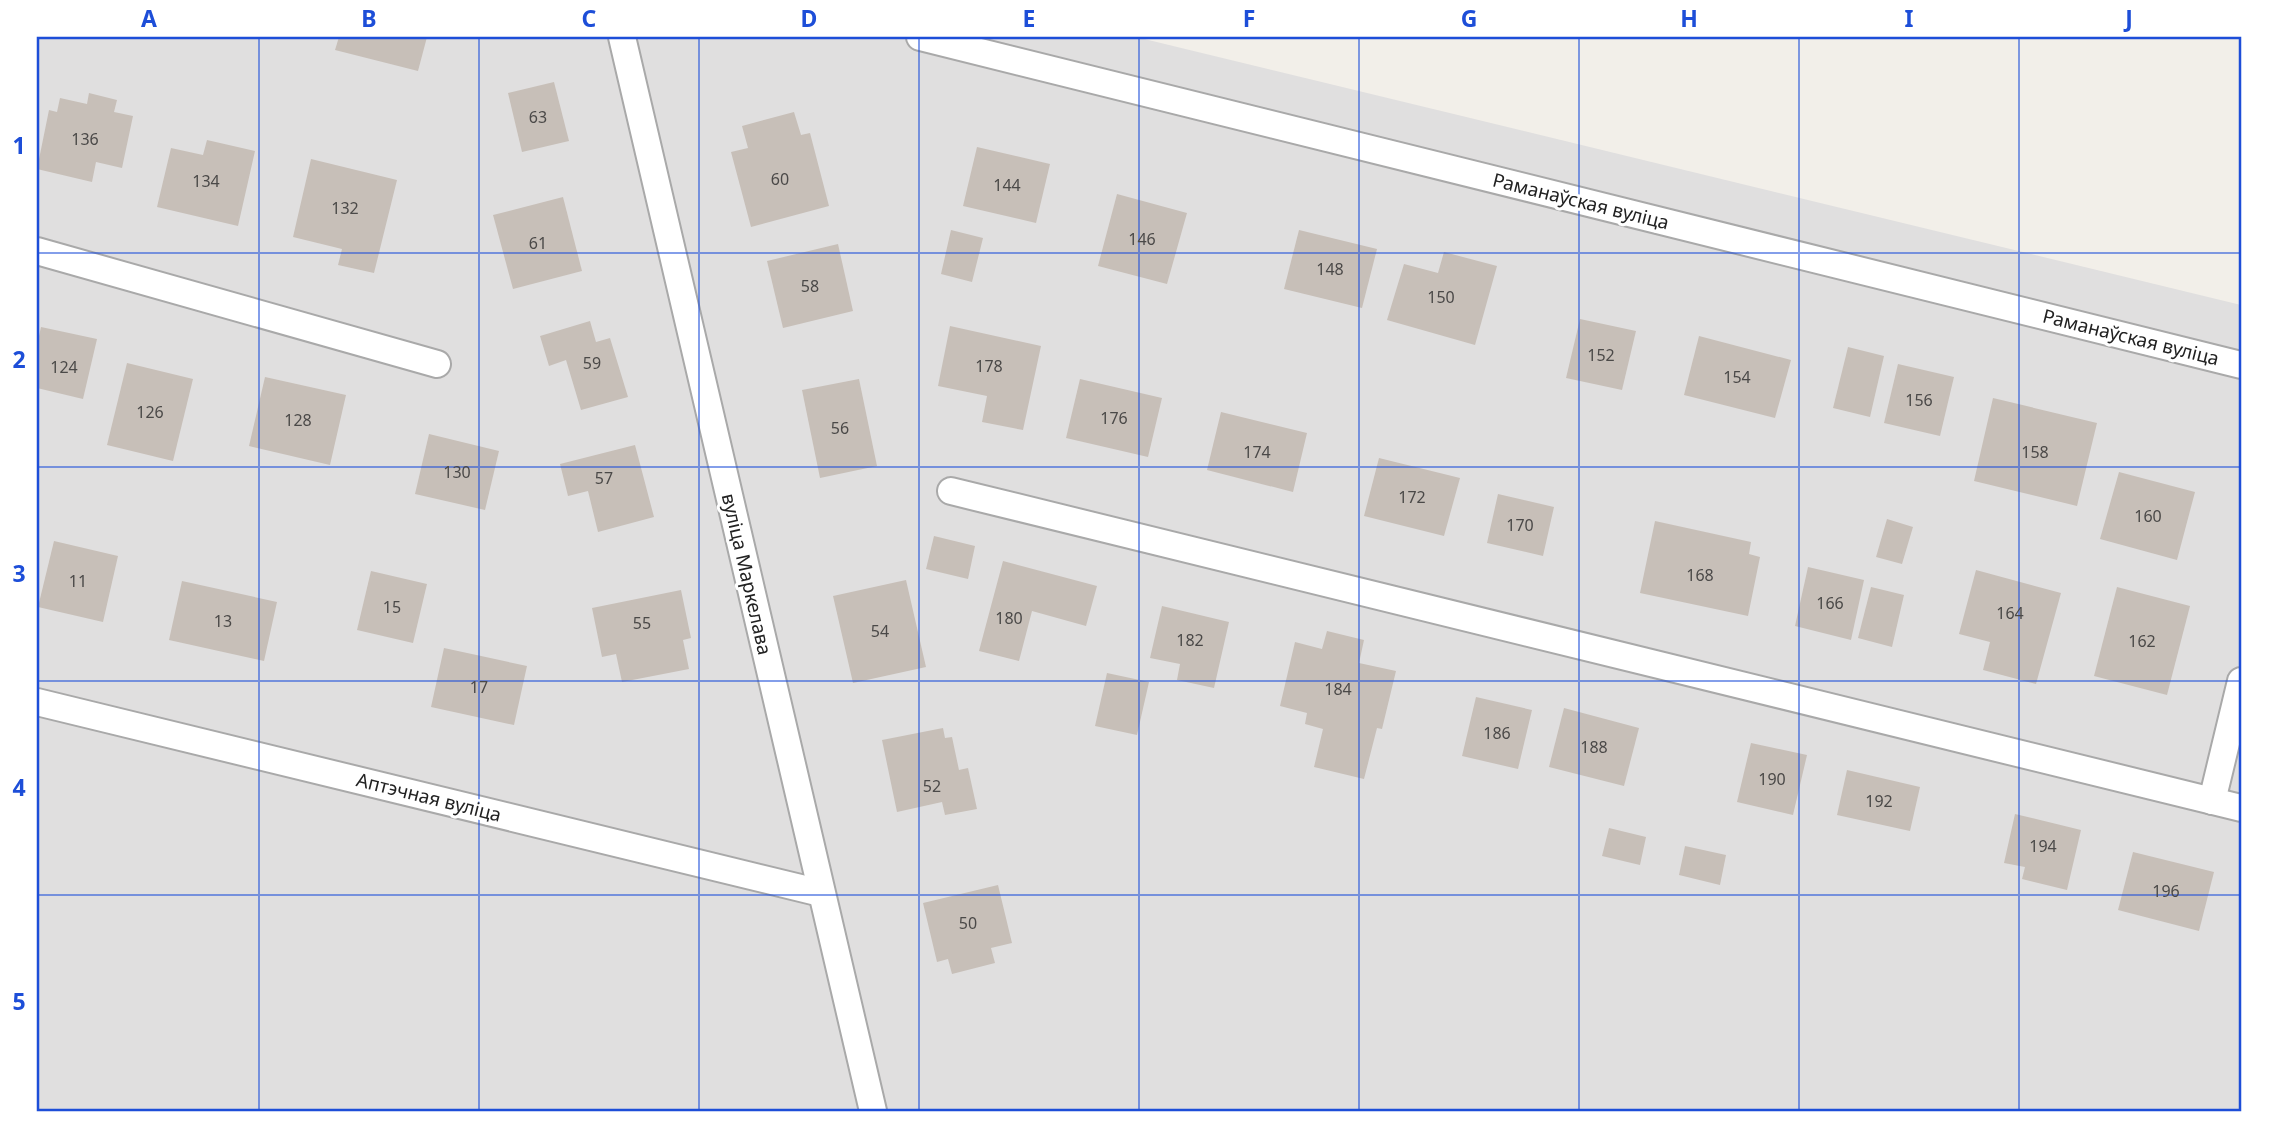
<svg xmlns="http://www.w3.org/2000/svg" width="2278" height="1148" font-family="'Noto Sans',sans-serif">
  <rect width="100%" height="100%" fill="#f2efe9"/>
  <!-- residential -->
  <polygon fill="#e0dfdf" points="37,37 1136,37 2241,305 2241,1111 37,1111"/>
  <!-- building -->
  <g fill="#c7bfb8">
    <polygon points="339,37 427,37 418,71 335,50"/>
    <polygon points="554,82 569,141 522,152 508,93"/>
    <polygon points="89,93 117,100 114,112 133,116 122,168 96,162 92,182 37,169 49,110 57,112 60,98 87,104"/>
    <polygon points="794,112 801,135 810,133 829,206 751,227 731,152 748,148 742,126"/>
    <polygon points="207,140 255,151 238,226 157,207 171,148 203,155"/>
    <polygon points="977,147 1050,164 1036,223 963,206"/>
    <polygon points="311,159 397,180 374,273 338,265 342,249 293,237"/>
    <polygon points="1117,194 1187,213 1167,284 1098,266"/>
    <polygon points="563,197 582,271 513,289 493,215"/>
    <polygon points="951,230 983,238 972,282 941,274"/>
    <polygon points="1299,230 1377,249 1362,308 1284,289"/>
    <polygon points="838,244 853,311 783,328 767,261"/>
    <polygon points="1444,252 1497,266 1475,345 1387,320 1404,264 1438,273"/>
    <polygon points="1580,319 1636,331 1622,390 1566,378"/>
    <polygon points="590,321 596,342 610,338 628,397 581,410 566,360 549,366 540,336"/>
    <polygon points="950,326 1041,346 1023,430 982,422 987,396 938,386"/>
    <polygon points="41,327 97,339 83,399 37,388 37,345"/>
    <polygon points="1699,336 1791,360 1775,418 1684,395"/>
    <polygon points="1848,347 1884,356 1870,417 1833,408"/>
    <polygon points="127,363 193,379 173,461 107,445"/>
    <polygon points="1898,364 1954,377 1940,436 1884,423"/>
    <polygon points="265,377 346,395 330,465 249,446"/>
    <polygon points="859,379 877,466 820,478 802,390"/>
    <polygon points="1080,379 1162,398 1148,457 1066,438"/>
    <polygon points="1993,398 2097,423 2077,506 1974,481"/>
    <polygon points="1221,412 1307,433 1293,492 1207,470"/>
    <polygon points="429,434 499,451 485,510 415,494"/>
    <polygon points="635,445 654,517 598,532 588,491 568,496 560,464"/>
    <polygon points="1379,458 1460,478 1444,536 1364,516"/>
    <polygon points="2119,472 2195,492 2177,560 2100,539"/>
    <polygon points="1498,494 1554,507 1543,556 1487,543"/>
    <polygon points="1887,519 1913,527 1902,564 1876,557"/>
    <polygon points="1655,521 1751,542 1749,554 1760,557 1748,616 1640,593"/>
    <polygon points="934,536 975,546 968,579 926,569"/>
    <polygon points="54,541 118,556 103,622 38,607"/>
    <polygon points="1003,561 1097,586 1086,626 1032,611 1019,661 979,651"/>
    <polygon points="1808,567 1864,580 1851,640 1795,626"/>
    <polygon points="1976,570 2061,593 2036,684 1983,670 1990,642 1959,634"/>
    <polygon points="371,571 427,584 413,643 357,630"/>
    <polygon points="906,580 926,667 853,683 833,596"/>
    <polygon points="182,581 277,602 264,661 169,640"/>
    <polygon points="1871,587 1904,595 1892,647 1858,638"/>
    <polygon points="2117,587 2190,606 2167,695 2094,676"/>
    <polygon points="681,590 691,638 683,640 689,669 622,682 616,654 602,657 592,608"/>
    <polygon points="1162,606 1229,622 1214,688 1177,680 1180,664 1150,658"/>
    <polygon points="1327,631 1364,640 1359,663 1396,671 1382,729 1377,728 1364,779 1314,767 1323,729 1305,724 1307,713 1280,706 1295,642 1322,649"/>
    <polygon points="444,648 527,666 514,725 431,707"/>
    <polygon points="1107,673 1149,682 1137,735 1095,726"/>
    <polygon points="1476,697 1532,710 1518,769 1462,756"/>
    <polygon points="1564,708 1639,728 1624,786 1549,767"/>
    <polygon points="943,728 945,738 952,737 959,770 968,768 977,809 945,815 942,802 897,812 882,740"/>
    <polygon points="1751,743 1807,755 1793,815 1737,802"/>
    <polygon points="1847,770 1920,787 1910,831 1837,815"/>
    <polygon points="2015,814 2081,830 2067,890 2022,879 2025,867 2004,863"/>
    <polygon points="1609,828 1646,837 1640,865 1602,856"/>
    <polygon points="1685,846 1726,855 1720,885 1679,875"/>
    <polygon points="2133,852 2214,872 2199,931 2118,910"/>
    <polygon points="998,885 1012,943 991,948 995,963 952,974 948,959 937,962 923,903"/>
  </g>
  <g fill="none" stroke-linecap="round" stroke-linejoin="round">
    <!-- minor casing -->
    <g stroke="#a9a9a9" stroke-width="30">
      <g id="minor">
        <polyline points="622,37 873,1111"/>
        <polyline points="920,37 2241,365"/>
        <polyline points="37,251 437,364"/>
        <polyline points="951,491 2241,808"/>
        <polyline points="37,702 821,893"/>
        <polyline points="2212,801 2241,681"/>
      </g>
    </g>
    <!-- minor -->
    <use href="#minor" stroke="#fff" stroke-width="26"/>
  </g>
  <!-- grid -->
  <path fill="none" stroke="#1d4ed8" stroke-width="2" stroke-opacity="0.55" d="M 259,37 L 259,1111M 479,37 L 479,1111M 699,37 L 699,1111M 919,37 L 919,1111M 1139,37 L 1139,1111M 1359,37 L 1359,1111M 1579,37 L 1579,1111M 1799,37 L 1799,1111M 2019,37 L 2019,1111M 37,253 L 2241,253M 37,467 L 2241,467M 37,681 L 2241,681M 37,895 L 2241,895"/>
  <g text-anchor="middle" stroke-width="6" stroke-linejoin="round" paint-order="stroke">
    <!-- number labels -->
    <g font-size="16" fill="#4b4948">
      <text x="538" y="123">63</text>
      <text x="85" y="145">136</text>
      <text x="780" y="185">60</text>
      <text x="206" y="187">134</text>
      <text x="1007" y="191">144</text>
      <text x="345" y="214">132</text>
      <text x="1142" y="245">146</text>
      <text x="538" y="249">61</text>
      <text x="1330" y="275">148</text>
      <text x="810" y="292">58</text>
      <text x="1441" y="303">150</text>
      <text x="1601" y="361">152</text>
      <text x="592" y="369">59</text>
      <text x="989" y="372">178</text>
      <text x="64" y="373">124</text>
      <text x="1737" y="383">154</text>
      <text x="1919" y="406">156</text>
      <text x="150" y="418">126</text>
      <text x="1114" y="424">176</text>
      <text x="298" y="426">128</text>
      <text x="840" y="434">56</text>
      <text x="1257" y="458">174</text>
      <text x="2035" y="458">158</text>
      <text x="457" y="478">130</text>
      <text x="604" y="484">57</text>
      <text x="1412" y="503">172</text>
      <text x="2148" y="522">160</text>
      <text x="1520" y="531">170</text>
      <text x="1700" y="581">168</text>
      <text x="78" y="587">11</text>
      <text x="1830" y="609">166</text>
      <text x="392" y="613">15</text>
      <text x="2010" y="619">164</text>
      <text x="1009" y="624">180</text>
      <text x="223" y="627">13</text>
      <text x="642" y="629">55</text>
      <text x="880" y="637">54</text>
      <text x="1190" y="646">182</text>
      <text x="2142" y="647">162</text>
      <text x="479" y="693">17</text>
      <text x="1338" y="695">184</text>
      <text x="1497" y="739">186</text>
      <text x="1594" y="753">188</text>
      <text x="1772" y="785">190</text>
      <text x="932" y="792">52</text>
      <text x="1879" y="807">192</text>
      <text x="2043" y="852">194</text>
      <text x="2166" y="897">196</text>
      <text x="968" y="929">50</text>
    </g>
    <!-- street labels -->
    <g font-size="19" fill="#222" stroke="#fff">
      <text transform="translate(1581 201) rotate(14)" y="7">Раманаўская вуліца</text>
      <text transform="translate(2131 337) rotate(14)" y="7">Раманаўская вуліца</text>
      <text transform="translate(747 574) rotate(77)" y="7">вуліца Маркелава</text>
      <text transform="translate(429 797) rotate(14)" y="7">Аптэчная вуліца</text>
    </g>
  </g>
  <!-- border -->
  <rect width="2278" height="1148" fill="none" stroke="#ffffff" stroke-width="77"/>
  <rect x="38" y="38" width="2202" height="1072" fill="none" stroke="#1d4ed8" stroke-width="2.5"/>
  <g font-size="23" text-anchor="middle" font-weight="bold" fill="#1d4ed8">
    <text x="149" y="27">A</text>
    <text x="369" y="27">B</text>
    <text x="589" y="27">C</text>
    <text x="809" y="27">D</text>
    <text x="1029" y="27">E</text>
    <text x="1249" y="27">F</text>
    <text x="1469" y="27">G</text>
    <text x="1689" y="27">H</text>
    <text x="1909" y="27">I</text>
    <text x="2129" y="27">J</text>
    <text x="19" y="154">1</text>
    <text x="19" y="368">2</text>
    <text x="19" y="582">3</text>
    <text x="19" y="796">4</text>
    <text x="19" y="1010">5</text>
  </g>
</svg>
